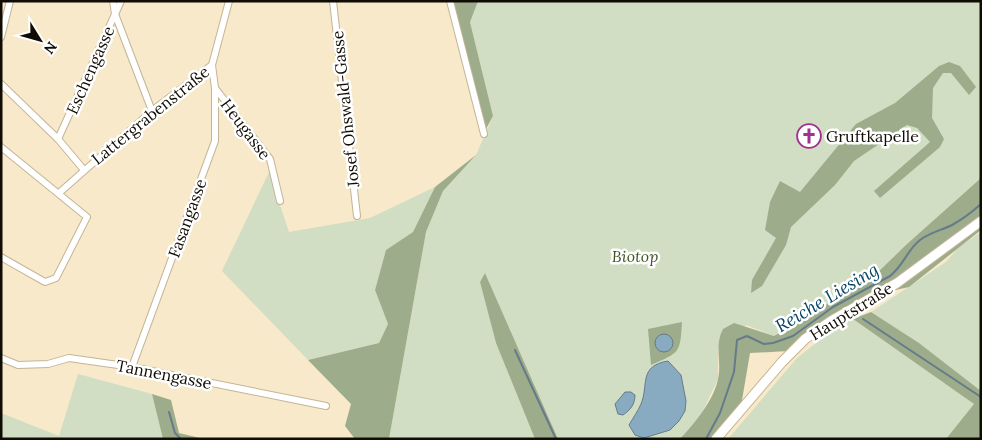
<svg xmlns="http://www.w3.org/2000/svg" width="982" height="440" font-family="Lora,serif">
  <rect width="100%" height="100%" fill="#f7e9c9"/>
  <!-- green -->
  <g fill="#d1dec4">
    <polygon points="465,1 981,1 981,178 907,244 875,275 774,336 746,325 718,349 718,379 699,419 680,439 558,439 485,273 480,282 496,343 535,439 389,439 426,232 443,191 476,155 493,116"/>
    <polygon points="269,172 289,232 370,218 435,187 413,232 386,250 375,290 388,324 379,343 308,360 222,271"/>
    <polygon points="981,232 981,391 919,343 871,312 946,262 959,247"/>
    <polygon points="853,319 974,404 946,439 728,439 797,358 827,334"/>
    <polygon points="78,374 152,394 163,439 1,439 1,413 59,436"/>
  </g>
  <!-- forest -->
  <g fill="#9dac8b">
    <polygon points="449,1 478,1 470,22 493,116 486,129"/>
    <polygon points="949,62 960,66 976,87 969,95 951,73 943,73 933,88 932,118 944,139 940,147 880,198 874,191 930,142 917,128 907,125 854,161 835,185 791,227 786,245 762,286 751,293 752,280 776,238 765,230 770,202 780,181 800,192 856,124 895,103 939,66"/>
    <polygon points="476,155 443,191 426,232 389,439 355,439 345,426 351,404 308,360 379,343 388,324 375,290 386,250 413,232 435,187"/>
    <path d="M 981,178 L 981,230 L 909,287 L 873,295 L 789,351 L 750,353 L 741,406 L 720,439 L 680,439 C 694,424 714,400 718,379 C 722,362 714,346 723,329 L 734,323 L 774,336 L 875,275 L 907,244 Z"/>
    <polygon points="485,273 558,439 535,439 496,343 480,282"/>
    <polygon points="871,312 919,343 981,391 981,439 946,439 974,404 853,319"/>
    <path d="M 682,322 C 680,354 680,352 651,365 L 648,329 Z"/>
    <polygon points="152,394 171,400 179,433 204,439 163,439"/>
  </g>
  <!-- water -->
  <g fill="#89abc2" stroke="#657b89">
    <circle cx="664" cy="343" r="9"/>
    <path d="M 668,361 L 681,375 L 686,401 L 685,411 L 679,421 L 670,430 L 644,438 L 635,435 L 629,425 C 633,418 638,411 641,404 C 649,385 638,366 668,361 Z"/>
    <path d="M 625,392 L 631,392 L 635,395 C 635,405 630,410 623,415 L 618,414 L 615,404 Z"/>
  </g>
  <g fill="none" stroke-linecap="round" stroke-linejoin="round">
    <!-- stream -->
    <g stroke="#657b89" stroke-width="2">
      <polyline points="863,319 981,397"/>
      <polyline points="515,350 556,439"/>
      <polyline points="169,412 175,433 181,439"/>
      <path d="M 706,439 L 720,413 L 734,372 L 737,340 L 747,336 L 764,344 L 773,343 L 793,336 L 833,307 L 890,276 C 904,265 907,250 920,240 C 929,233 942,230 952,225 C 963,219 972,212 981,204"/>
    </g>
    <!-- street casing -->
    <g stroke="#c3b597" stroke-width="8">
      <g id="street">
        <polyline points="113,1 115,14 152,111"/>
        <polyline points="333,1 357,216"/>
        <polyline points="450,1 484,134"/>
        <polyline points="1,37 10,1"/>
        <polyline points="1,84 58,139 84,170"/>
        <polyline points="215,88 270,159 280,201"/>
        <polyline points="58,139 121,1"/>
        <polyline points="1,147 87,217 56,278 45,282 1,257"/>
        <polyline points="59,193 152,111 212,65 229,1"/>
        <polyline points="1,358 18,365 48,364 69,358 132,367 326,406"/>
        <polyline points="132,367 215,141 215,88 212,65"/>
      </g>
    </g>
    <!-- secondary casing -->
    <g stroke="#c3b597" stroke-width="11">
      <polyline id="secondary" points="716,439 782,362 805,339 831,321 897,283 981,221"/>
    </g>
    <!-- street -->
    <use href="#street" stroke="#fff" stroke-width="6"/>
    <!-- secondary -->
    <use href="#secondary" stroke="#fff" stroke-width="9"/>
  </g>
  <!-- icons -->
  <defs>
    <g id="church-ring" transform="scale(1.25)"><circle r="9.5" fill="#fff" stroke="#a0318f" stroke-width="1.5"/><path d="M-1.2-6h2.4v3.5h3.3v2.4h-3.3V6h-2.4V-.1h-3.3v-2.4h3.3Z" fill="#a0318f"/></g>
  </defs>
  <g fill-rule="evenodd">
    <use href="#church-ring" x="809" y="136"/>
  </g>
  <g text-anchor="middle" stroke-width="5" stroke-linejoin="round" paint-order="stroke">
    <!-- street labels -->
    <g font-size="16" fill="#100c03" stroke="#fff">
      <text transform="translate(90 70) rotate(-66)" y="6">Eschengasse</text>
      <text transform="translate(345 109) rotate(-96)" y="6">Josef Ohswald-Gasse</text>
      <text transform="translate(150 115) rotate(-39)" y="6">Lattergrabenstraße</text>
      <text transform="translate(246 129) rotate(53)" y="6">Heugasse</text>
      <text transform="translate(187 218) rotate(-70)" y="6">Fasangasse</text>
      <text transform="translate(851 311) rotate(-32)" y="6">Hauptstraße</text>
      <text transform="translate(164 374) rotate(11)" y="6">Tannengasse</text>
    </g>
    <!-- poi labels -->
    <g font-size="16" fill="#100c03" stroke="#fff" text-anchor="start">
      <text x="826" y="142">Gruftkapelle</text>
    </g>
    <!-- park labels -->
    <g font-size="16" font-style="italic" fill="#3f5421" stroke="#fff">
      <text x="635" y="262">Biotop</text>
    </g>
    <!-- water labels -->
    <g font-size="18" font-style="italic" fill="#074666" stroke="#fff">
      <text transform="translate(827 298) rotate(-31)" y="6">Reiche Liesing</text>
    </g>
  </g>
  <!-- border -->
  <rect width="982" height="440" fill="none" stroke="#100c03" stroke-width="5"/>
  <!-- north arrow -->
  <g transform="translate(40 40) rotate(127)" stroke="#ffffff" stroke-width="4" paint-order="stroke">
  <path d="M0-4L9 19L0 12L-9 19Z" fill="#100c03"/>
  <text y="-8" font-size="14" font-weight="bold" text-anchor="middle" fill="#100c03">N</text>
  </g>
</svg>
